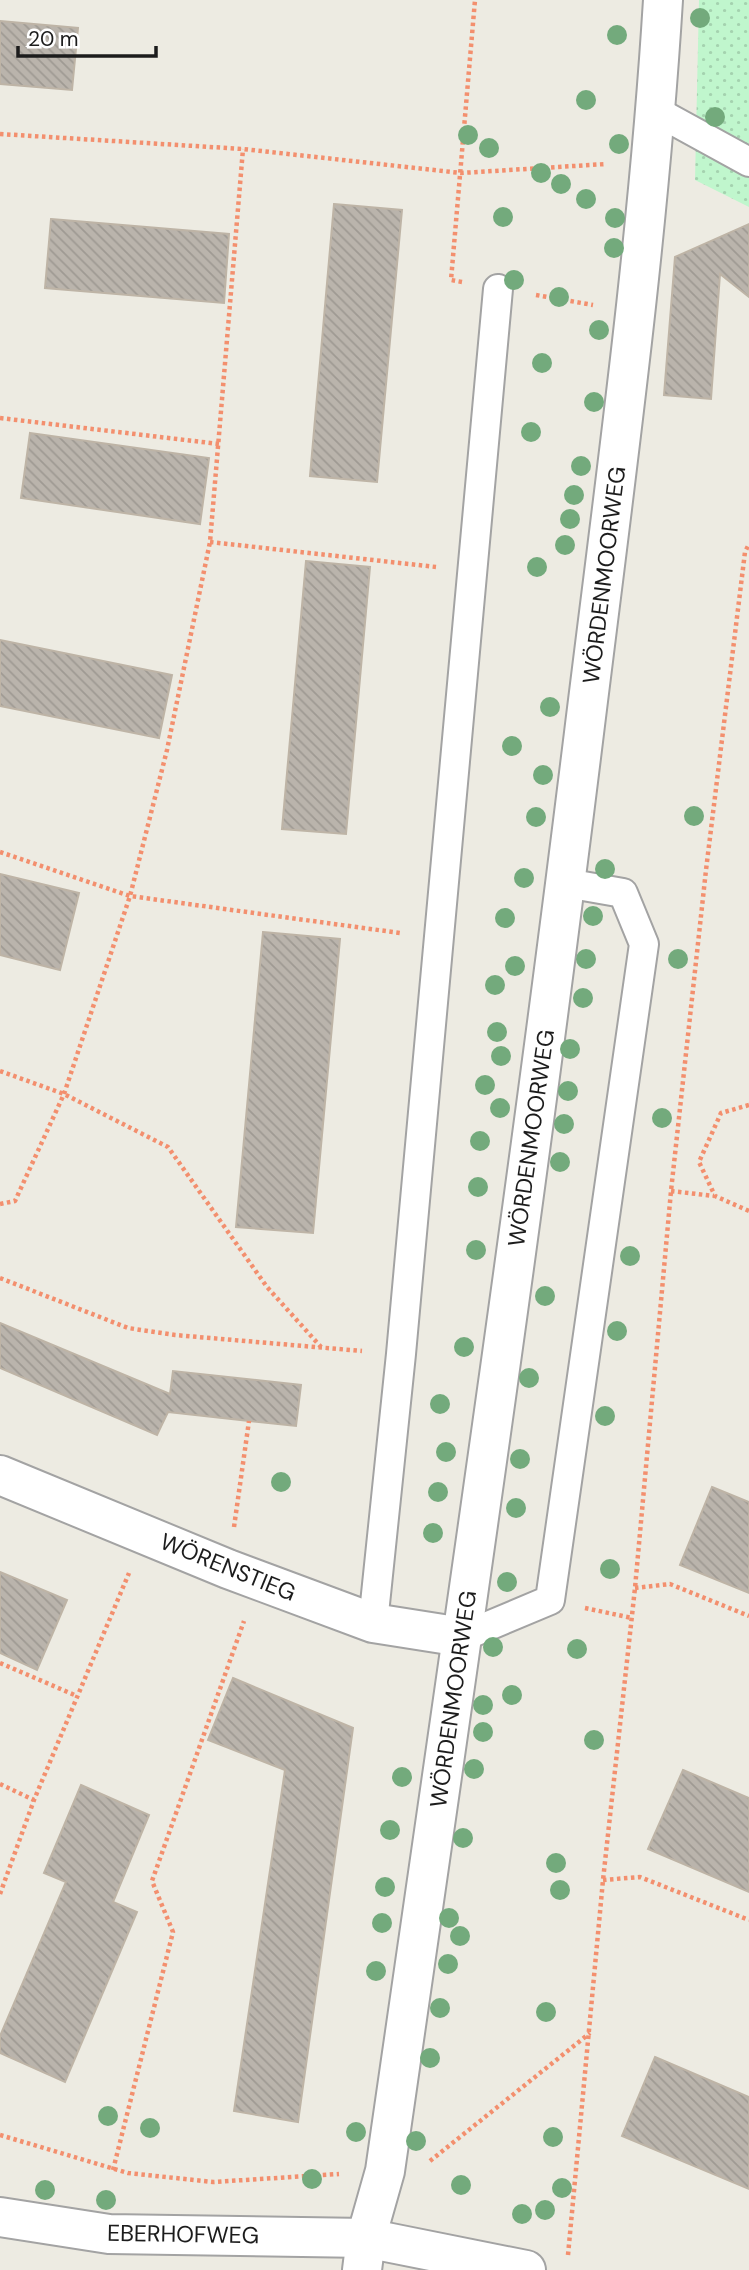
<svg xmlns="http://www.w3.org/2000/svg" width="749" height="2270" font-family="'DM Sans',sans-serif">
  <defs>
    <pattern id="park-dots" width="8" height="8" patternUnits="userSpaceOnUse" patternTransform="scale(1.75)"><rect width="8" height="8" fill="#c0f6cd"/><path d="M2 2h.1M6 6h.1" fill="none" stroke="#a4d2af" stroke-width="1.8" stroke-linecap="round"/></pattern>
    <pattern id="building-back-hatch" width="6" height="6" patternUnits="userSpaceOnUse" patternTransform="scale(1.75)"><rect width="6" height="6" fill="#bab4ac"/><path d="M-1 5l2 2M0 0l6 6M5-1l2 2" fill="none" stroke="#9f9a93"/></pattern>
  </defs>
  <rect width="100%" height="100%" fill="#edebe2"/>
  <!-- park -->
  <polygon fill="url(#park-dots)" points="699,0 749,0 749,207 695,180"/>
  <!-- building -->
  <g fill="url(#building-back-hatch)" stroke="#beb4a6" stroke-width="2">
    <polygon points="0,21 78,28 72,90 0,84"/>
    <polygon points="334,204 402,210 377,482 310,476"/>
    <polygon points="51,219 229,234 224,303 45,288"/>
    <polygon points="749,224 749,297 720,274 711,399 664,395 675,257"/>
    <polygon points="30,433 209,458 200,524 21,498"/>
    <polygon points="306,561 370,567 346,834 282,829"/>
    <polygon points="0,640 172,675 159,738 0,706"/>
    <polygon points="0,874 79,893 60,970 0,955"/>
    <polygon points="263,932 340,939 313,1233 236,1227"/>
    <polygon points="0,1323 170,1394 173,1371 301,1385 296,1426 168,1412 157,1435 0,1368"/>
    <polygon points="712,1487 749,1502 749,1593 680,1565"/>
    <polygon points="0,1572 67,1600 37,1670 0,1653"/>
    <polygon points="233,1678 353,1728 298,2122 234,2111 285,1770 208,1740"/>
    <polygon points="683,1770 749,1798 749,1892 648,1849"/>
    <polygon points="81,1785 149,1815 113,1902 137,1912 65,2082 0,2053 0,2036 66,1882 44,1873"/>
    <polygon points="655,2057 749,2097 749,2189 622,2136"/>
  </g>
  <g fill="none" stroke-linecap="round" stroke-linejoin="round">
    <!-- lane casing -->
    <g stroke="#a3a3a3" stroke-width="32">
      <g id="lane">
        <polyline points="656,111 749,162"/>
        <polyline points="373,1623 401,1354 498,289"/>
        <polyline points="462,1637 550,1600 644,944 623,893 566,883"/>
      </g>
    </g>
    <!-- street casing -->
    <g stroke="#a3a3a3" stroke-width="42">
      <g id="street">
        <polyline points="0,1475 228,1569 373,1623 462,1637"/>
        <polyline points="0,2217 109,2234 366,2238 526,2270"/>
        <path d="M 362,2270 L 366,2238 L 385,2171 C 454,1692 525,1213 584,733 C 614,489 648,245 663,0"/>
      </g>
    </g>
    <!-- path -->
    <g stroke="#f38f6e" stroke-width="4.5" stroke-dasharray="3.5 3.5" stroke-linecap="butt">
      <polyline points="0,134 243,149 461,173 606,164"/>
      <polyline points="462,282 451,280 475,0"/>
      <polyline points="536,295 593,305"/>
      <polyline points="0,418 219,444"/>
      <polyline points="210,542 436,567"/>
      <polyline points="0,852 130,896 400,933"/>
      <polyline points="0,1071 64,1094 168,1147 267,1287 321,1347"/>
      <polyline points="749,1105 721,1113 699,1162 715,1196 749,1211"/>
      <polyline points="671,1191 714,1196"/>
      <polyline points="0,1204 15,1201 64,1094 130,896 167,750 210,542 243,149"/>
      <polyline points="0,1278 128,1328 175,1335 362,1351"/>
      <polyline points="234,1527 249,1421"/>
      <polyline points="635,1588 670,1584 749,1616"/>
      <polyline points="585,1608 632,1618"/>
      <polyline points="0,1663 77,1696"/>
      <polyline points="0,1784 34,1800"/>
      <polyline points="603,1880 640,1877 749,1920"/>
      <polyline points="0,1894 34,1800 129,1573"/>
      <polyline points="0,2135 128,2173 213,2182 339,2174"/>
      <polyline points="430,2161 590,2033"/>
      <polyline points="113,2170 173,1932 152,1881 244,1621"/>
      <polyline points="568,2255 603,1880 635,1588 671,1191 706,870 745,552 749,544"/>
    </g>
    <!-- lane -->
    <use href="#lane" stroke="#fff" stroke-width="28"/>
    <!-- street -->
    <use href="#street" stroke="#fff" stroke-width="38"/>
  </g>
  <!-- trees -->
  <g fill="#73aa7c">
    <circle cx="700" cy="18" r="10"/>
    <circle cx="617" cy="35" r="10"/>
    <circle cx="586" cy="100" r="10"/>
    <circle cx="715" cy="117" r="10"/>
    <circle cx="468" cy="135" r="10"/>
    <circle cx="619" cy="144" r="10"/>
    <circle cx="489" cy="148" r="10"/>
    <circle cx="541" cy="173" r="10"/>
    <circle cx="561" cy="184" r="10"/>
    <circle cx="586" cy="199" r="10"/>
    <circle cx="503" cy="217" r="10"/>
    <circle cx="615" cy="218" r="10"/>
    <circle cx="614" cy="248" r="10"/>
    <circle cx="514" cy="280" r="10"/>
    <circle cx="559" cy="297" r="10"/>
    <circle cx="599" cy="330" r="10"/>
    <circle cx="542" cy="363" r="10"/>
    <circle cx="594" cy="402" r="10"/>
    <circle cx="531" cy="432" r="10"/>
    <circle cx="581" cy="466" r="10"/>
    <circle cx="574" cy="495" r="10"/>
    <circle cx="570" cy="519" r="10"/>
    <circle cx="565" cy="545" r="10"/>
    <circle cx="537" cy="567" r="10"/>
    <circle cx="550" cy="707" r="10"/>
    <circle cx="512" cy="746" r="10"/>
    <circle cx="543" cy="775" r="10"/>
    <circle cx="694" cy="816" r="10"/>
    <circle cx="536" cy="817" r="10"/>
    <circle cx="605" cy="869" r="10"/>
    <circle cx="524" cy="878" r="10"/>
    <circle cx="593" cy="916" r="10"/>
    <circle cx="505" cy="918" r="10"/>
    <circle cx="586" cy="959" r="10"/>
    <circle cx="678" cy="959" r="10"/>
    <circle cx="515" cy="966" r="10"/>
    <circle cx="495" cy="985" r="10"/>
    <circle cx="583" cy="998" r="10"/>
    <circle cx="497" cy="1032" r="10"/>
    <circle cx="570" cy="1049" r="10"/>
    <circle cx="501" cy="1056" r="10"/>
    <circle cx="485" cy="1085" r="10"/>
    <circle cx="568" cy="1091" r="10"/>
    <circle cx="500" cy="1108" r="10"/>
    <circle cx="662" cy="1118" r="10"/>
    <circle cx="564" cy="1124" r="10"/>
    <circle cx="480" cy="1141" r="10"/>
    <circle cx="560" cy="1162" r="10"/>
    <circle cx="478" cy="1187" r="10"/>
    <circle cx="476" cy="1250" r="10"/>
    <circle cx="630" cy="1256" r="10"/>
    <circle cx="545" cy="1296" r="10"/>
    <circle cx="617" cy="1331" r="10"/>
    <circle cx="464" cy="1347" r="10"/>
    <circle cx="529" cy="1378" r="10"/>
    <circle cx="440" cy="1404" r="10"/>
    <circle cx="605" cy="1416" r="10"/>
    <circle cx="446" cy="1452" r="10"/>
    <circle cx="520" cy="1459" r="10"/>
    <circle cx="281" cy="1482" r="10"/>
    <circle cx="438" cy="1492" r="10"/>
    <circle cx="516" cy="1508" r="10"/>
    <circle cx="433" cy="1533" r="10"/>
    <circle cx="610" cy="1569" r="10"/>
    <circle cx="507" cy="1582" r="10"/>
    <circle cx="493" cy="1647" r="10"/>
    <circle cx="577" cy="1649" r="10"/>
    <circle cx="512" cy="1695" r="10"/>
    <circle cx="483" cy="1705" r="10"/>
    <circle cx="483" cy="1732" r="10"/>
    <circle cx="594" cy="1740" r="10"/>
    <circle cx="474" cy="1769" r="10"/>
    <circle cx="402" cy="1777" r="10"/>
    <circle cx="390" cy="1830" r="10"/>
    <circle cx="463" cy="1838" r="10"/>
    <circle cx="556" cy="1863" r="10"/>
    <circle cx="385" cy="1887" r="10"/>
    <circle cx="560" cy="1890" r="10"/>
    <circle cx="449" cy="1918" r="10"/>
    <circle cx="382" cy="1923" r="10"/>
    <circle cx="460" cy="1936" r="10"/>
    <circle cx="448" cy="1964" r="10"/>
    <circle cx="376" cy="1971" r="10"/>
    <circle cx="440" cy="2008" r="10"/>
    <circle cx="546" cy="2012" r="10"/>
    <circle cx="430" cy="2058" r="10"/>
    <circle cx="108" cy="2116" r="10"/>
    <circle cx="150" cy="2128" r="10"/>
    <circle cx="356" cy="2132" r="10"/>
    <circle cx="553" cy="2137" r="10"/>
    <circle cx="416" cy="2141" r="10"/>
    <circle cx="312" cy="2179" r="10"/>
    <circle cx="461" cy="2185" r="10"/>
    <circle cx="562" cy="2188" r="10"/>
    <circle cx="45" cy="2190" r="10"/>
    <circle cx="106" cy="2200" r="10"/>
    <circle cx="545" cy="2210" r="10"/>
    <circle cx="522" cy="2214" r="10"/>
  </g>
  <g text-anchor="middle" stroke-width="5" stroke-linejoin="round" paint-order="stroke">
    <!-- street labels -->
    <g font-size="23" fill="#1c1c1c" stroke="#fff">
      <text transform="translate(604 575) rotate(-83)" y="8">WÖRDENMOORWEG</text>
      <text transform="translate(531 1138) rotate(-82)" y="8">WÖRDENMOORWEG</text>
      <text transform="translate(228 1567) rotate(22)" y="8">WÖRENSTIEG</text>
      <text transform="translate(453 1699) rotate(-82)" y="8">WÖRDENMOORWEG</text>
      <text transform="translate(183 2234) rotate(1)" y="8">EBERHOFWEG</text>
    </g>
  </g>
  <!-- scale -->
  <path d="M18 46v10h138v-10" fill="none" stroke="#1c1c1c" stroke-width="3.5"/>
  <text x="28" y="46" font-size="21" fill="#1c1c1c" stroke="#ffffff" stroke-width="5" paint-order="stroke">20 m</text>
</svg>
